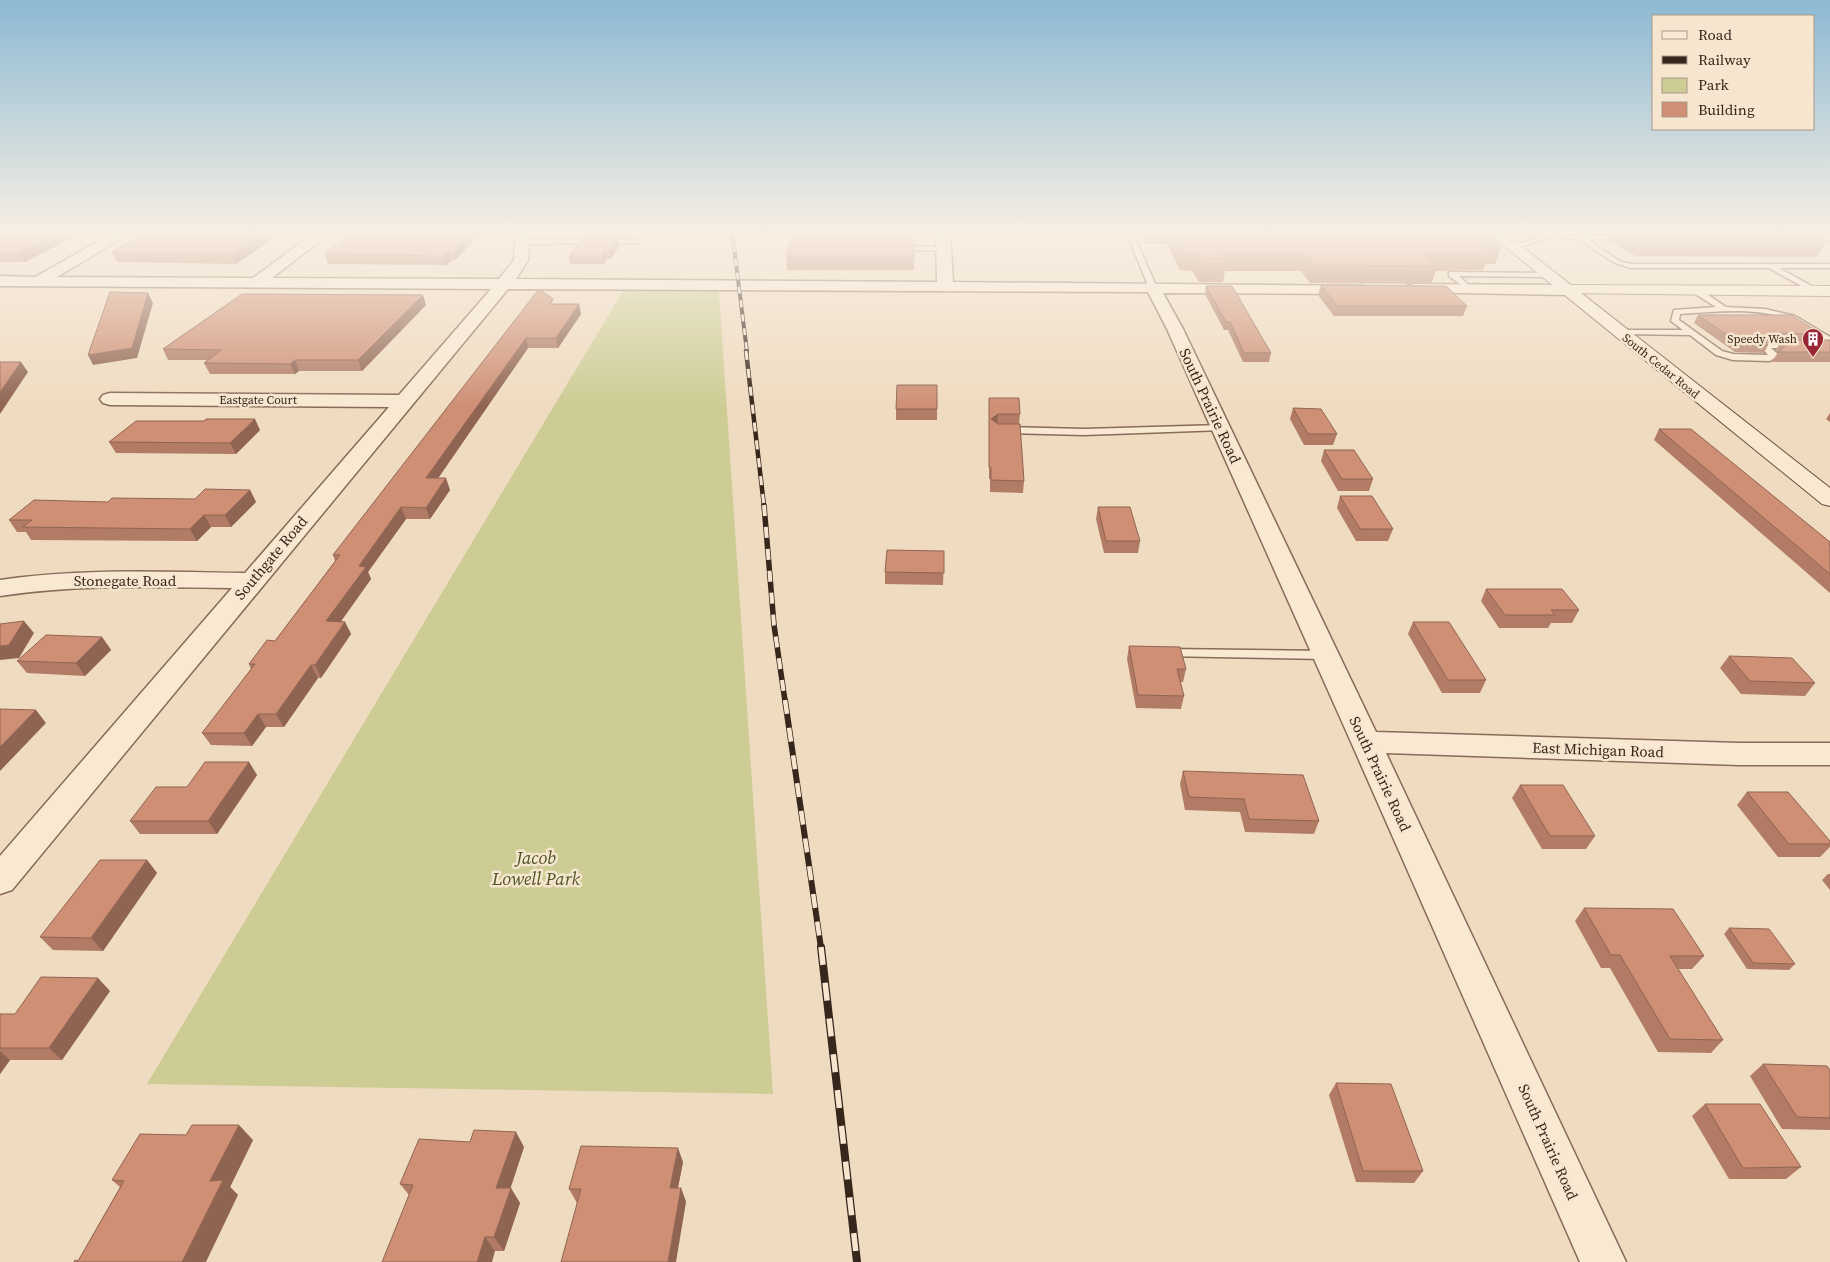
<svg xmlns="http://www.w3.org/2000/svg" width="1830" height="1262" font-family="'Source Serif 4',serif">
  <rect width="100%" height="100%" fill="#efdbc0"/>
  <!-- green -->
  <polygon fill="#cdcc94" points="623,291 719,292 773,1094 147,1084"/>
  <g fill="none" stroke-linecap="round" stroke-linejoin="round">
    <!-- service casing -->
    <g stroke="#886b58" stroke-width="3">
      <g id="service">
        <polygon points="1126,231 1132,231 1157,288 1156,290 1149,288"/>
        <polygon points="1511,231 1527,231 1555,235 1631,236 1631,238 1629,239 1587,239 1619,261 1631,264 1830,264 1830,268 1779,268 1817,289 1817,293 1814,293 1769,268 1631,268 1615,263 1578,239 1543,237 1544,240 1514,249 1511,247 1512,246 1542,237"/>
        <polygon points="1809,236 1830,236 1830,240 1807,239 1806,238"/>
        <polygon points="637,240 639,241 639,243 522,244 519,242 522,240"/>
        <polygon points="899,246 944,247 947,249 944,251 897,249 897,247"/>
        <polygon points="1449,272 1549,273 1553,275 1549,277 1459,276 1473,289 1469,291 1449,276"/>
        <path d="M 1692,288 L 1698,288 L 1726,307 L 1765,309 L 1795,316 L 1830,337 L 1830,342 C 1815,338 1803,325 1789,320 C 1756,306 1715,312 1680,314 L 1679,320 L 1722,351 L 1733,354 L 1768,355 L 1759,345 L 1763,343 L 1830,344 L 1830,348 L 1771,348 L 1779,355 L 1770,361 L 1733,360 L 1716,355 L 1690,335 L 1620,334 L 1616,332 L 1620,330 L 1683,330 L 1671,321 L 1674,310 L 1716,307 L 1692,292 Z"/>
        <polygon points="1221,425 1226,428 1224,430 1084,435 1003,433 998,430 1003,427 1084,429"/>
        <polygon points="1166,649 1326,651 1332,655 1326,659 1161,656 1160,653 1161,650"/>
      </g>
    </g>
    <!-- minor casing -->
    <g stroke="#886b58" stroke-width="3">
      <g id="minor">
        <path d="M 117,231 L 134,231 L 57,277 L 253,278 L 317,231 L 333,231 L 272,278 L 499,279 L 514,260 L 515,243 L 520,231 L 534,231 L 529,243 L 528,260 L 516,279 L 937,282 L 936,231 L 950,231 L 953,282 L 1363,286 L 1365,289 L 1363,292 L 1357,294 L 1163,293 L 1183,329 L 1376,732 L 1739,743 L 1830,743 L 1830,765 L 1739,765 L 1386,753 L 1626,1262 L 1580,1262 L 1351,742 L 1167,329 L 1148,292 L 508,289 L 12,890 L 0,894 L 0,856 L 232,588 C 154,587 77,584 0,596 L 0,580 C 81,568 163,572 245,573 L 389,407 L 110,405 L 103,403 L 100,399 L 103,395 L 110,393 L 399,395 L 491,289 L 0,286 L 0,276 L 35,277 Z"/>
        <polygon points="1413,284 1567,285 1573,287 1575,290 1573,293 1567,295 1407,292 1405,289 1407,286"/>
      </g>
    </g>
    <!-- tertiary casing -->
    <g stroke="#886b58" stroke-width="2">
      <polygon id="tertiary" points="1567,285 1830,286 1830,296 1561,293 1559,290 1561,287"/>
    </g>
    <!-- secondary casing -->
    <g stroke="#6a4c3b" stroke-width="2">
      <polygon id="secondary" points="1486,231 1502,231 1830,488 1830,506 1822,504"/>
    </g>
    <!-- service -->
    <use href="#service" fill="#f9e9d3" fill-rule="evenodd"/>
    <!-- minor -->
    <use href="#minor" fill="#f9e9d3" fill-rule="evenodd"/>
    <!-- tertiary -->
    <use href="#tertiary" fill="#f9e9d3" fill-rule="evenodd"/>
    <!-- secondary -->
    <use href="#secondary" fill="#f9e9d3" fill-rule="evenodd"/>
    <!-- rail-far4 casing -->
    <g stroke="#37261c" stroke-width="4">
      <polyline id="rail-far4" points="732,231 747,352"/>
    </g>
    <!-- rail-far3 casing -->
    <g stroke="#37261c" stroke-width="4.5">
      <polyline id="rail-far3" points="746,351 764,506"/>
    </g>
    <!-- rail-far2 casing -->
    <g stroke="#37261c" stroke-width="5.5">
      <polyline id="rail-far2" points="764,505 774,625 785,701"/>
    </g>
    <!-- rail-far1 casing -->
    <g stroke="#37261c" stroke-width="6">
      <polyline id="rail-far1" points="785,700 821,948"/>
    </g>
    <!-- rail casing -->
    <g stroke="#37261c" stroke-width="8">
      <polyline id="rail" points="821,947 857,1262"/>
    </g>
    <!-- rail-far4 -->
    <use href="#rail-far4" stroke="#f6e6d0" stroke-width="2.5" stroke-dasharray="7" stroke-linecap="butt"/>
    <!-- rail-far3 -->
    <use href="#rail-far3" stroke="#f6e6d0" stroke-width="3" stroke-dasharray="9" stroke-linecap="butt"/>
    <!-- rail-far2 -->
    <use href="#rail-far2" stroke="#f6e6d0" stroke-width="4" stroke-dasharray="11" stroke-linecap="butt"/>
    <!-- rail-far1 -->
    <use href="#rail-far1" stroke="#f6e6d0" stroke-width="4.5" stroke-dasharray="14" stroke-linecap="butt"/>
    <!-- rail -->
    <use href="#rail" stroke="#f6e6d0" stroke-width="5.5" stroke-dasharray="18" stroke-linecap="butt"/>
  </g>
  <!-- wall -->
  <g fill="#b17b65">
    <polygon points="0,231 85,231 25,262 0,262"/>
    <polygon points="149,231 284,231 236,264 117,262 112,252"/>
    <polygon points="355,231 484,231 455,260 452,260 447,265 328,264 325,254"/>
    <polygon points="587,231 629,231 624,238 609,238 618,238 619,246 611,259 607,259 604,264 570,264 569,256 589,238"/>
    <polygon points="788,231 915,231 914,270 787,270 786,256 791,240 788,240"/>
    <polygon points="1139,231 1482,231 1501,247 1495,264 1485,264 1483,270 1436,271 1431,284 1310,283 1301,271 1225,271 1223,282 1199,282 1192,271 1180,270 1167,244 1145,244"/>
    <polygon points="1595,231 1812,231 1827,239 1817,257 1635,256 1611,241 1614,233 1600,233"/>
    <polygon points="1321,285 1467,306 1463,316 1334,316 1318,295"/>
    <polygon points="1206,286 1271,353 1269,362 1243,362 1228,330 1224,330 1205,294"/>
    <polygon points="554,304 581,314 558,348 528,348 438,478 450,490 430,519 406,519 368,572 371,579 341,621 345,622 351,634 321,678 318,678 284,727 266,727 252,746 211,745 202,733 251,669 249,664 275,641 335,561 333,555"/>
    <polygon points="426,305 362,371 299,371 295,374 210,374 204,363 208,360 168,360 163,349"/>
    <polygon points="1698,315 1822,334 1818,340 1830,340 1830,362 1772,362 1778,352 1776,350 1781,341 1766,341 1768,345 1764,353 1735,352 1694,323"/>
    <polygon points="937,385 937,420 896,420 896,409"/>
    <polygon points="989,398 1020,414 1019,424 1024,481 1023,493 990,492 990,479 989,479"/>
    <polygon points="1293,408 1337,434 1333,445 1304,445 1290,419"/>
    <polygon points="1830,413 1830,422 1826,419"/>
    <polygon points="1659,429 1830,542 1830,593 1654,440"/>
    <polygon points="260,430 236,454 116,453 109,442"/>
    <polygon points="1324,450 1373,479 1369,491 1338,491 1321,461"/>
    <polygon points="250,490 256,502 231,527 211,527 197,541 31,540 26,532 17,532 9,520 108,502 195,499"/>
    <polygon points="1340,496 1393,529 1388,541 1356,541 1337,508"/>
    <polygon points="1098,507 1140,541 1138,553 1104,553 1096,519"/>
    <polygon points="944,551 943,585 885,584 885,572"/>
    <polygon points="1486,589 1579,610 1572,623 1551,623 1548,628 1499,628 1481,601"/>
    <polygon points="1413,622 1486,680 1480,693 1442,693 1408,634"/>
    <polygon points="102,637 111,650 85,676 27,673 17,661"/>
    <polygon points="1129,646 1186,669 1183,682 1180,682 1184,696 1181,709 1136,708 1127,659"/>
    <polygon points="1729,656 1815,683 1805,696 1741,694 1720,668"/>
    <polygon points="249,762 257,775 217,834 140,834 130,821 187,787"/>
    <polygon points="1183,771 1319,821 1314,834 1245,832 1240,812 1185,810 1180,784"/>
    <polygon points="1520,785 1595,836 1586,849 1542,849 1512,798"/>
    <polygon points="1747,792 1830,841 1830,847 1820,857 1778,857 1737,805"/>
    <polygon points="147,860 157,873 103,951 53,950 40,937"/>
    <polygon points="1828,874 1830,874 1830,890 1822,880"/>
    <polygon points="1584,908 1704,956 1692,969 1678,969 1723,1040 1711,1053 1658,1052 1610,968 1601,968 1575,921"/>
    <polygon points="1729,928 1795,964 1789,970 1747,969 1724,934"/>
    <polygon points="110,991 62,1060 10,1060 0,1074 0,1014 15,1014"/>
    <polygon points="1763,1064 1830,1070 1830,1130 1782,1129 1750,1076"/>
    <polygon points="1336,1083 1423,1171 1414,1183 1356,1182 1329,1095"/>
    <polygon points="1705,1104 1801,1167 1786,1179 1729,1179 1692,1116"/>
    <polygon points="253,1140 230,1187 238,1195 78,1261 120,1187 112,1180"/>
    <polygon points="524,1147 510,1188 520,1203 504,1251 495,1251 409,1195 400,1184"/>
    <polygon points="683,1162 678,1188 681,1188 686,1202 577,1203 569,1189"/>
  </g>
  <!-- shaded-wall -->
  <g fill="#906452">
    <polygon points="63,231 85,231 25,262 19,253"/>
    <polygon points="267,231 284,231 236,264 232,254"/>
    <polygon points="473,231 484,231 455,260 453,251"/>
    <polygon points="623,231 629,231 624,238"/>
    <polygon points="618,238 619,246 611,259 609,251"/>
    <polygon points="449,251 452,260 447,265 444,256"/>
    <polygon points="605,251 607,259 604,264 602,256"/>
    <polygon points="148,293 153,303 137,358 93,365 88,355"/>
    <polygon points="423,295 426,305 362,371 358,360"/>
    <polygon points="579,304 581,314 558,348 556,338"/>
    <polygon points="1768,333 1763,341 1762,336"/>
    <polygon points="526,338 528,348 430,490 426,478"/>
    <polygon points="295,360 299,371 295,374 290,364"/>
    <polygon points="21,362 28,372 0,414 0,392"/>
    <polygon points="998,414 997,425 991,419"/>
    <polygon points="255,419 260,430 236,454 230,443"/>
    <polygon points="446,478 450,490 430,519 426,508"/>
    <polygon points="250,490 256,502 231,527 225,515"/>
    <polygon points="401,507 406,519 368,572 371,579 332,634 326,621 359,566"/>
    <polygon points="204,515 211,527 197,541 190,529"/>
    <polygon points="24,621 34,633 19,658 0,660 0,646"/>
    <polygon points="345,622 351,634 321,678 315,665"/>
    <polygon points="102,637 111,650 85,676 76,663"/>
    <polygon points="311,665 318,678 284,727 276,714"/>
    <polygon points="36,710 46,723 0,771 0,747"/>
    <polygon points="258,714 266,727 252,746 244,733"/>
    <polygon points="249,762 257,775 217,834 208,821"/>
    <polygon points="147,860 157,873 103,951 91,938"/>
    <polygon points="98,978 110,991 62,1060 49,1048"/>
    <polygon points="0,1051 10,1060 0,1074"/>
    <polygon points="239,1125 253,1140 230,1187 238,1195 206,1262 182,1262 210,1181"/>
    <polygon points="516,1132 524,1147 506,1202 496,1188"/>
    <polygon points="678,1148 683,1162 675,1202 670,1188"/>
    <polygon points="511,1188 520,1203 504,1251 494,1237"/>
    <polygon points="681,1188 686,1202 676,1262 668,1262"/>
    <polygon points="485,1237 495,1251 492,1262 477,1262"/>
  </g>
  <!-- building -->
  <g fill="#ce8f75" stroke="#906452">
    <polygon points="0,231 63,231 19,253 0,253"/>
    <polygon points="149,231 267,231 232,254 112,252"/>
    <polygon points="355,231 473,231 453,251 449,251 444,256 325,254"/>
    <polygon points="842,231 915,231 915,232"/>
    <polygon points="1172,231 1482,231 1501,247 1482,247 1489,253 1424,254 1437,266 1314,265 1305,254 1220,253 1226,264 1202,264 1196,253 1183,253"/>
    <polygon points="1631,231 1812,231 1827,239 1643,238"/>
    <polygon points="792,237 914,239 914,256 786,256"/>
    <polygon points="582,238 618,238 609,251 605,251 602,256 569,256"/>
    <polygon points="1321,285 1446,286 1467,306 1337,306"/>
    <polygon points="1206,286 1232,286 1271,353 1244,353 1230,322 1226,322"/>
    <polygon points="539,289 553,299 550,304 579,304 556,338 526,338 426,478 446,478 426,508 401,507 359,566 366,567 326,621 345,622 315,665 311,665 276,714 258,714 244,733 202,733 255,664 249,664 267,640 275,641 340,555 333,555"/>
    <polygon points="110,292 148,293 132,348 88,355"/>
    <polygon points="242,294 423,295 358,360 295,360 290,364 204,363 221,350 163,349"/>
    <polygon points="1698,315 1791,315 1822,334 1768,333 1762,336 1768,345 1740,344"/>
    <polygon points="1782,340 1830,340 1830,352 1778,352 1787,345"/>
    <polygon points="0,362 21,362 0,392"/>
    <polygon points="897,385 937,385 937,409 896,409"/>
    <polygon points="989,398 1019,398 1020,414 998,414 991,419 998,424 1020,424 1024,481 991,480 991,467 989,467"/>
    <polygon points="1293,408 1321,409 1337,434 1308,434"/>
    <polygon points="206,419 255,419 230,443 109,442 136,421 204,421"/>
    <polygon points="1659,429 1691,429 1830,542 1830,545 1829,545 1830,546 1830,574"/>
    <polygon points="1324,450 1354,450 1373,479 1342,479"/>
    <polygon points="205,489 250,490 225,515 204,515 190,529 23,527 32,520 9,520 34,500 108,502 112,498 195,499"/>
    <polygon points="1340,496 1372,496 1393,529 1360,529"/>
    <polygon points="1098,507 1130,507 1140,541 1106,541"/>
    <polygon points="887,550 944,551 944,573 885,572"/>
    <polygon points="1486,589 1562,589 1579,610 1551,610 1555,615 1505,615"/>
    <polygon points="24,621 9,645 0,646 0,624"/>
    <polygon points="1413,622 1449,622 1486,680 1448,680"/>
    <polygon points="46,635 102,637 76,663 17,661"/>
    <polygon points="1129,646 1180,647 1186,669 1177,669 1184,696 1138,695"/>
    <polygon points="1729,656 1792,658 1815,683 1750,681"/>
    <polygon points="0,709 36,710 0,747"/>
    <polygon points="205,762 249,762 208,821 130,821 156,787 187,787"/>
    <polygon points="1183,771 1303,775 1319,821 1249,819 1244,799 1189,797"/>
    <polygon points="1520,785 1563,785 1595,836 1550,836"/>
    <polygon points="1747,792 1788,792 1830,841 1830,844 1789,844"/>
    <polygon points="100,860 147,860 91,938 40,937"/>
    <polygon points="1584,908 1673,909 1704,956 1670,956 1723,1040 1670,1039 1620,955 1611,955"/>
    <polygon points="1729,928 1769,929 1795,964 1753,963"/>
    <polygon points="41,977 98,978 49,1048 0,1048 0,1014 15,1014"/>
    <polygon points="1763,1064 1827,1066 1830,1070 1830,1118 1797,1117"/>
    <polygon points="1336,1083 1391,1084 1423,1171 1363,1171"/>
    <polygon points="1705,1104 1760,1104 1801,1167 1743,1168"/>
    <polygon points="192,1125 239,1125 210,1181 223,1180 182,1262 74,1262 75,1260 78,1261 124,1181 112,1180 140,1134 186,1135"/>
    <polygon points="474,1130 516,1132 496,1188 511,1188 494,1237 485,1237 477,1262 382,1262 413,1185 400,1184 419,1139 470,1142"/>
    <polygon points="581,1146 678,1148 670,1188 681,1188 668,1262 561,1262 581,1189 569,1189"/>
  </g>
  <!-- sky -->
  <linearGradient id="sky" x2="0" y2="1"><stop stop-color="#8cb9d3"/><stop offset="0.57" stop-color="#f8efe3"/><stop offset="1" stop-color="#f8efe3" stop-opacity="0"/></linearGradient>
  <rect width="1830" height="408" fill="url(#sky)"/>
  <!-- icons -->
  <defs>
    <g id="building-pin" transform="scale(1.125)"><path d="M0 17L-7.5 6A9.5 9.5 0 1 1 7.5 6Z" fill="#982636" stroke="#f6e6d0"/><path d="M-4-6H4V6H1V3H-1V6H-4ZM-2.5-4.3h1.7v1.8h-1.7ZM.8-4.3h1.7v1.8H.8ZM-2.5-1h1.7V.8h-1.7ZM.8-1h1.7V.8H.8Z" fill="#fff"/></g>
  </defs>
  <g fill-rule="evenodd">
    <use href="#building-pin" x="1813" y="339"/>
  </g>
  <g text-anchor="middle" stroke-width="5" stroke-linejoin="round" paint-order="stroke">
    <!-- far-poi labels -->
    <g font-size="12" fill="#37261c" stroke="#f6e6d0" text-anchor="end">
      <text x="1797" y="343">Speedy Wash</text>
    </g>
    <!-- far-street labels -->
    <g font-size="12" fill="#37261c" stroke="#f6e6d0">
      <text transform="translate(1661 366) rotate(39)" y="4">South Cedar Road</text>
      <text x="258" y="404">Eastgate Court</text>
    </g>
    <!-- street labels -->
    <g font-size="15" fill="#37261c" stroke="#f6e6d0">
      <text transform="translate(1210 406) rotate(65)" y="5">South Prairie Road</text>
      <text transform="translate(271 558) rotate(-50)" y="5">Southgate Road</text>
      <text x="125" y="586">Stonegate Road</text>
      <text transform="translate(1598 750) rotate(2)" y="5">East Michigan Road</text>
      <text transform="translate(1380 774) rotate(65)" y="5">South Prairie Road</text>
      <text transform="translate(1548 1142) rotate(66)" y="5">South Prairie Road</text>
    </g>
    <!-- near-park labels -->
    <g font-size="18" font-style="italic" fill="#4e5422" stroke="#f6e6d0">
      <text x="536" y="864">Jacob<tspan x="536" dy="21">Lowell Park</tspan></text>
    </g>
  </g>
  <!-- legend -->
  <rect x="1652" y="15" width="162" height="115" fill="#f6e6d0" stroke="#aa9988"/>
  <rect x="1662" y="31" width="25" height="8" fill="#f9e9d3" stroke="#aa9988"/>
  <text x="1698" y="40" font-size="15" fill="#37261c">Road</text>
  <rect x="1662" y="56" width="25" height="8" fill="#37261c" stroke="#aa9988"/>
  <text x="1698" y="65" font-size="15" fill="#37261c">Railway</text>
  <rect x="1662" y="78" width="25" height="15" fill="#cdcc94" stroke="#aa9988"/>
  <text x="1698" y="90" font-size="15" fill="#37261c">Park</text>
  <rect x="1662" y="102" width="25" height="15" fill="#ce8f75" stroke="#aa9988"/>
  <text x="1698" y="115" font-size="15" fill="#37261c">Building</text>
</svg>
